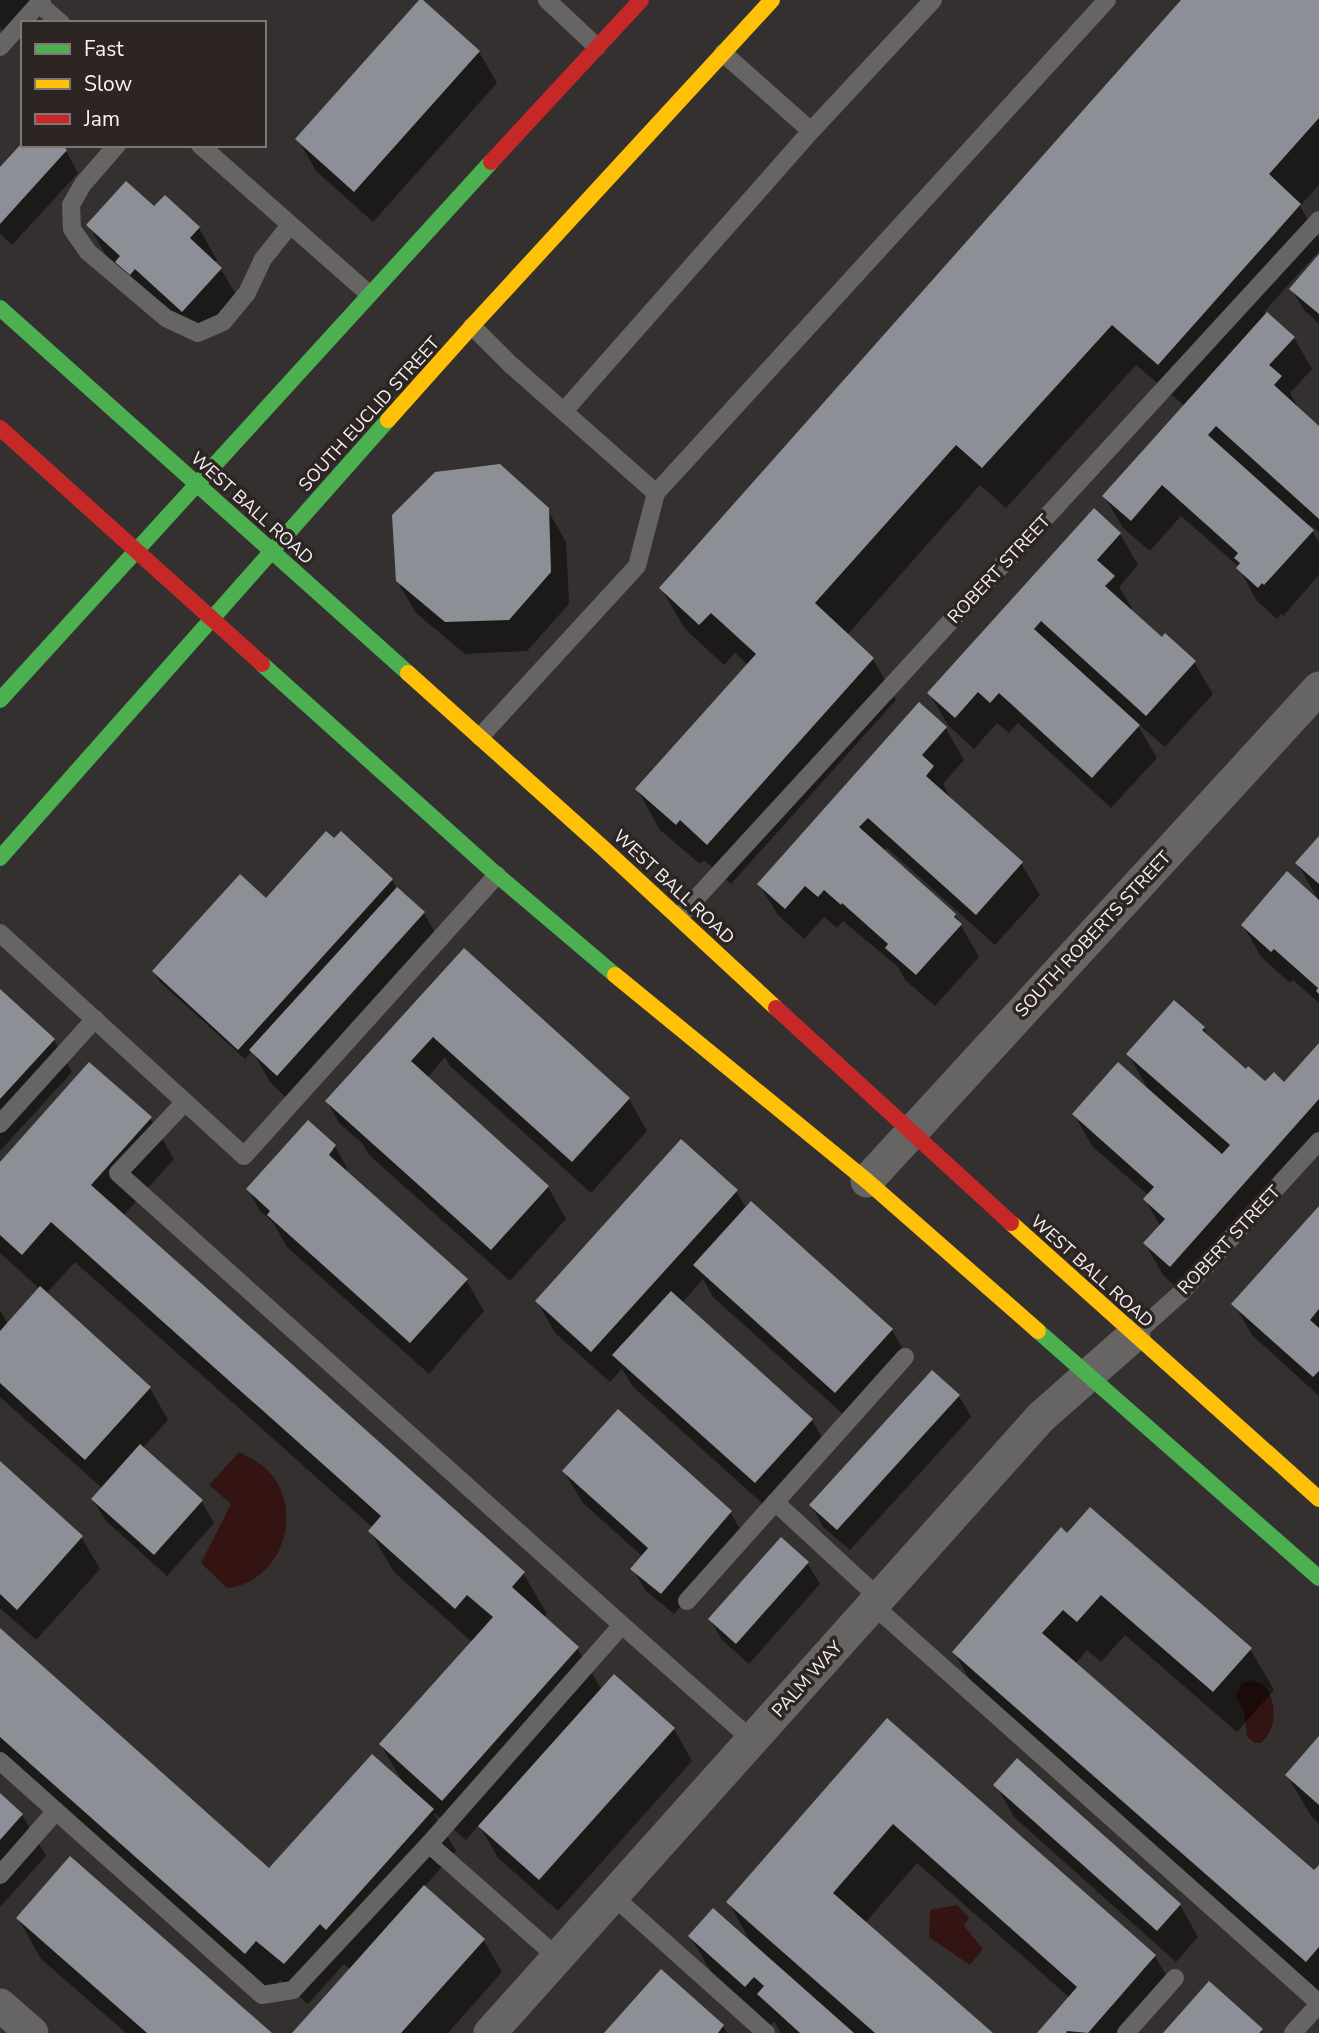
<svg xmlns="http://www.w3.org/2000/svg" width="1319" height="2033" font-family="'Nunito Sans',sans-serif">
  <rect width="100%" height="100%" fill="#353030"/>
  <!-- water -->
  <g fill="#331412">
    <path d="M 239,1452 C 253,1459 265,1465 274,1478 C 303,1518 279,1583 227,1588 L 201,1563 L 231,1504 L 209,1485 Z"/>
    <path d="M 1250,1680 L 1263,1684 C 1277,1699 1278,1729 1261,1743 L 1255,1743 L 1247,1737 L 1244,1711 L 1236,1696 L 1241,1684 Z"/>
    <polygon points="957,1905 969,1918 964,1926 983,1949 970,1965 929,1937 930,1910"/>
  </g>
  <!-- shadow -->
  <g fill="#0007">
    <polygon points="0,0 35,0 6,33 0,28"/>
    <polygon points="1183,0 1319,0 1319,185 1300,206 1319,239 1319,251 1264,312 1294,338 1312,369 1290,393 1299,409 1319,428 1319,532 1308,523 1319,543 1319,575 1283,616 1281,614 1277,619 1256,600 1239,567 1181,516 1150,551 1123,528 1104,496 1185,406 1136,365 1006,508 980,485 847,635 873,659 896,700 731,884 704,860 700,864 660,830 637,789 748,665 735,653 724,665 685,629 661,588"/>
    <polygon points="479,52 497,83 373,222 316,171 298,139"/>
    <polygon points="23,145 59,145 66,151 78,173 12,245 0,234 0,169"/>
    <polygon points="154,209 199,228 217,260 214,263 221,269 239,300 201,342 107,257 89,226"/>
    <polygon points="1319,256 1319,324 1304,310 1291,289"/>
    <polygon points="547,509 566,542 569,604 527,651 465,654 416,613 397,581"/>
    <polygon points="1120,534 1138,565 1119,587 1132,608 1130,610 1162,639 1194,662 1213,694 1165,747 1136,722 1157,758 1111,808 1018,723 1009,733 997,723 974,749 948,725 929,693"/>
    <polygon points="919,704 946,729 964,760 943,784 951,799 1021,863 1040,895 995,945 887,848 884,851 955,915 979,957 935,1006 905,980 898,967 843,921 837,928 824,917 804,939 778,915 759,884"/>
    <polygon points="1319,838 1319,901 1297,863"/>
    <polygon points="392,880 397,889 424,913 442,945 296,1107 270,1082 252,1051 245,1059 160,982 154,971 266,900"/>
    <polygon points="1319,902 1319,1003 1293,980 1290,983 1261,957 1243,925"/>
    <polygon points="464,951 629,1099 647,1131 591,1193 450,1066 445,1057 427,1078 548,1187 566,1219 510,1281 369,1155 362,1143 339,1123 327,1101"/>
    <polygon points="0,992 54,1040 72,1072 0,1151"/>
    <polygon points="1204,1028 1210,1039 1246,1072 1265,1084 1284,1084 1319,1045 1319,1151 1189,1298 1163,1275 1145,1243 1160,1226 1145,1199 1148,1195 1092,1146 1074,1114 1149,1091 1128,1054"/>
    <polygon points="150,1118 174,1159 123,1216 523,1573 547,1614 544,1618 577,1648 602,1690 674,1729 692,1761 558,1911 498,1858 479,1825 466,1840 433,1812 456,1851 424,1887 484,1941 502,1972 448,2033 295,2033 351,1970 344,1964 308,2004 280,1980 269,1994 0,1755 0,1630 270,1870 404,1784 381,1745 473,1643 394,1572 370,1531 373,1528 75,1262 46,1294 150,1388 168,1420 142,1449 202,1502 214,1523 167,1576 106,1521 93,1500 103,1489 0,1397 0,1310 8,1324 40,1289 0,1253 0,1164"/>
    <polygon points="308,1122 335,1146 347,1168 345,1171 466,1280 484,1311 429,1374 287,1247 273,1222 260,1211 248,1189"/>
    <polygon points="736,1191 746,1208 892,1330 910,1362 854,1424 713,1297 703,1279 682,1303 812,1420 830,1452 774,1514 633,1387 622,1369 610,1382 555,1333 537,1301"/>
    <polygon points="1319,1208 1319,1396 1252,1335 1234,1304"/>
    <polygon points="959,1396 971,1417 850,1550 823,1527 811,1505"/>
    <polygon points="0,1463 82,1538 100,1569 36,1640 0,1608"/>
    <polygon points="564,1472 730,1512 743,1534 674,1614 645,1590 633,1569 643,1557 583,1503"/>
    <polygon points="1061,1530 1250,1649 1274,1690 1237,1732 1125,1635 1101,1662 1087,1650 1075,1664 1315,1873 1319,1868 1319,1992 977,1693 954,1652"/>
    <polygon points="807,1563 820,1584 749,1664 722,1640 710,1619"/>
    <polygon points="887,1720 1155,1956 1173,1987 1134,2033 1039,2033 1070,1998 917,1863 865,1923 990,2033 781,2033 774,2021 770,2027 714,1977 690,1936 752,1944 728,1902"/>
    <polygon points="1319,1739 1319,1824 1311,1816 1287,1775"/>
    <polygon points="996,1785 1180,1905 1198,1937 1176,1962 1014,1817"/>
    <polygon points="0,1795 22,1815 46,1856 0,1907"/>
    <polygon points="18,1918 270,2033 126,2033 41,1959"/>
    <polygon points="723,2026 727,2033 607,2033"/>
  </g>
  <!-- building -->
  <g fill="#8c9096">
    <polygon points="419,0 423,0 480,51 354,192 295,139"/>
    <polygon points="1181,0 1319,0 1319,118 1269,174 1301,204 1158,365 1112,325 982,468 956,445 815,603 874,658 707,845 680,820 676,825 635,789 756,654 711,613 699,625 659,588"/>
    <polygon points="23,142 23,145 62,145 67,150 0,224 0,167"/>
    <polygon points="126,181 154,206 165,195 200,227 190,238 222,268 182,312 135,269 130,275 115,262 120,256 86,225"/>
    <polygon points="1319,254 1319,314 1289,289"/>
    <polygon points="1267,312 1295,337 1269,365 1282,376 1274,385 1319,426 1319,519 1216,426 1208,435 1314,530 1264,585 1262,583 1258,588 1236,568 1240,563 1234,558 1238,553 1162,485 1131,521 1102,496"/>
    <polygon points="500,464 549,508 551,572 509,620 445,622 396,581 392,515 435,472"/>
    <polygon points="1094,508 1121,533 1097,560 1115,576 1105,586 1162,637 1165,633 1196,661 1146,716 1041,621 1034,629 1140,725 1092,778 999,693 990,703 978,692 955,718 927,693"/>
    <polygon points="919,702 947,727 922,755 934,766 926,776 1023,862 976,915 868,818 859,827 956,914 954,917 962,924 916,975 885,948 888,944 842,903 841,905 824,890 818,897 805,886 785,909 757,884"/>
    <polygon points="326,831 334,838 341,831 393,879 238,1050 152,971 240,874 266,898"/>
    <polygon points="1319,836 1319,884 1295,863"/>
    <polygon points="1287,871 1319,900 1319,994 1316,991 1318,988 1274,949 1271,952 1241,925"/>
    <polygon points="397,887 425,912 277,1076 249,1050"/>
    <polygon points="464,948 630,1098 572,1162 433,1037 411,1061 549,1186 491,1250 325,1101"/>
    <polygon points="0,989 55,1039 0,1099"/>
    <polygon points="1174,1000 1205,1027 1202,1030 1246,1069 1248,1066 1265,1081 1274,1072 1284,1082 1319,1043 1319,1099 1170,1267 1143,1243 1165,1219 1143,1199 1154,1187 1072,1114 1118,1062 1222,1154 1230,1145 1126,1054"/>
    <polygon points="89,1062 152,1117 91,1185 525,1572 512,1587 579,1647 442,1801 379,1744 493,1617 467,1595 455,1609 368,1531 381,1516 51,1222 22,1255 0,1235 0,1162"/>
    <polygon points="308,1120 336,1145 329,1155 468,1279 410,1343 267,1215 270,1211 246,1189"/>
    <polygon points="681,1139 738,1190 591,1352 535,1301"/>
    <polygon points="751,1201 893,1329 835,1393 693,1265"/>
    <polygon points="1319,1206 1319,1309 1310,1320 1319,1328 1319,1371 1313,1377 1231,1304"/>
    <polygon points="40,1286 151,1387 85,1460 0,1383 0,1331"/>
    <polygon points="671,1291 813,1419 755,1483 612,1355"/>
    <polygon points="932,1370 960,1395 837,1530 809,1505"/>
    <polygon points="618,1409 732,1511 661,1594 630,1569 648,1548 562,1471"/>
    <polygon points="140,1444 203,1500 154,1555 91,1499"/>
    <polygon points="0,1461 83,1536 17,1610 0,1594"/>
    <polygon points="1090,1507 1252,1648 1213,1692 1101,1595 1077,1622 1063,1610 1042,1633 1314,1870 1319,1865 1319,1947 1306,1962 952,1652 1061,1527 1067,1533"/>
    <polygon points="781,1537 809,1562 736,1644 708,1619"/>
    <polygon points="0,1628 269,1868 372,1754 434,1809 326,1930 320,1924 284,1964 256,1941 245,1954 0,1737"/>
    <polygon points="614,1674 675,1728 539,1880 478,1826"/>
    <polygon points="887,1718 1156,1955 1088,2033 1067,2031 1066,2033 1037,2033 1077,1987 893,1824 833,1893 993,2033 875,2033 726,1902"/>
    <polygon points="1319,1736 1319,1805 1285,1775"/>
    <polygon points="1017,1758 1181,1904 1157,1931 993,1785"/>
    <polygon points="0,1793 23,1814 0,1840"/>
    <polygon points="70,1856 272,2033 147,2033 16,1918"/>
    <polygon points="424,1885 485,1939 401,2033 292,2033"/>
    <polygon points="713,1908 854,2033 800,2033 757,1994 764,1986 754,1977 745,1987 688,1936"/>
    <polygon points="661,1969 724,2025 718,2033 604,2033"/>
    <polygon points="1209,1981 1263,2029 1259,2033 1163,2033"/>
  </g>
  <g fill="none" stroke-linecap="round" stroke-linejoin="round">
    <!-- lane -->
    <g stroke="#676464" stroke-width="18">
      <polyline points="547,0 597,47"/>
      <polyline points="39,4 61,23"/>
      <polyline points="0,47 42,0"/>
      <polyline points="811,131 933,0"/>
      <polyline points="117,145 83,184 71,205 72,229 88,252 166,318 198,333 223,322 247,293 263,259 290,225"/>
      <polyline points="200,145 369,294"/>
      <polyline points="472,326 510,364 656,493"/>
      <polyline points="564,411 811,131 723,53"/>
      <polyline points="480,737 637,566 656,493 1107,0"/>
      <polyline points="679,917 1319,220"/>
      <polyline points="0,933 185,1102 118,1173 622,1625 429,1844 557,1957"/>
      <polyline points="185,1102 244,1156 497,875"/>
      <polyline points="0,1124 95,1019"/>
      <polyline points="1134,1335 1182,1292 1319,1141"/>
      <polyline points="775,1502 879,1598"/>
      <polyline points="687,1601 905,1357"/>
      <polyline points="873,1605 1319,2003"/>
      <polyline points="622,1625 752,1740"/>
      <polyline points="0,1761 262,1995 293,1990 429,1844"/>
      <polyline points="0,1875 56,1811"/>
      <polyline points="612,1895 766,2033"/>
      <polyline points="1126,2033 1175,1978"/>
      <polyline points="1293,2033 1319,2004"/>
    </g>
    <!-- street -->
    <g stroke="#676464" stroke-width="33">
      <polyline points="867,1181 1319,688"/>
      <polyline points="0,2005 32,2033"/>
      <polyline points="490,2033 1041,1417 1134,1335"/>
    </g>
    <!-- fast -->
    <g stroke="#4caf50" stroke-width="16">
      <polyline points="0,308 408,673"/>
      <polyline points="262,664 497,875 615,975"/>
      <polyline points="0,700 491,162"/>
      <polyline points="0,858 388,420"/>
      <polyline points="1038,1331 1319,1578"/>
    </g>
    <!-- slow -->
    <g stroke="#ffc107" stroke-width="16">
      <polyline points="388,420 472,326 772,0"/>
      <polyline points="408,673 602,847 776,1008"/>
      <polyline points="615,975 867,1181 1038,1331"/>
      <polyline points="1011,1223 1319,1499"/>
    </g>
    <!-- jam -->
    <g stroke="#c62828" stroke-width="16">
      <polyline points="491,162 641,0"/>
      <polyline points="0,428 262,664"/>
      <polyline points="776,1008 1011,1223"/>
    </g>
  </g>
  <g text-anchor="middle" stroke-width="7" stroke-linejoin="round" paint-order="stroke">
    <!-- street labels -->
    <g font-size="18" fill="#f8f3f2" stroke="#2d2524">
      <text transform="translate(369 414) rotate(-48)" y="6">SOUTH EUCLID STREET</text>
      <text transform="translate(252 508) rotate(42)" y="6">WEST BALL ROAD</text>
      <text transform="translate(999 569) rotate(-47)" y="6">ROBERT STREET</text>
      <text transform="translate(674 887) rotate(43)" y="6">WEST BALL ROAD</text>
      <text transform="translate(1093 934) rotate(-47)" y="6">SOUTH ROBERTS STREET</text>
      <text transform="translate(1229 1240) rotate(-47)" y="6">ROBERT STREET</text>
      <text transform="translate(1092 1271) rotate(42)" y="6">WEST BALL ROAD</text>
      <text transform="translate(807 1679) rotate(-48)" y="6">PALM WAY</text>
    </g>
  </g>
  <!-- legend -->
  <rect x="21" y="21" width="245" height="126" fill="#2d2524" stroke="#7e7776" stroke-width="2"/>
  <rect x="35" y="44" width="35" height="10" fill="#4caf50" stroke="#7e7776" stroke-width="2"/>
  <text x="84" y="56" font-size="21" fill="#f8f3f2">Fast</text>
  <rect x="35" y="79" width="35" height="10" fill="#ffc107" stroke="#7e7776" stroke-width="2"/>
  <text x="84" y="91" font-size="21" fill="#f8f3f2">Slow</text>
  <rect x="35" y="114" width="35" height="10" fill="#c62828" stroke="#7e7776" stroke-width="2"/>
  <text x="84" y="126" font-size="21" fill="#f8f3f2">Jam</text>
</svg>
